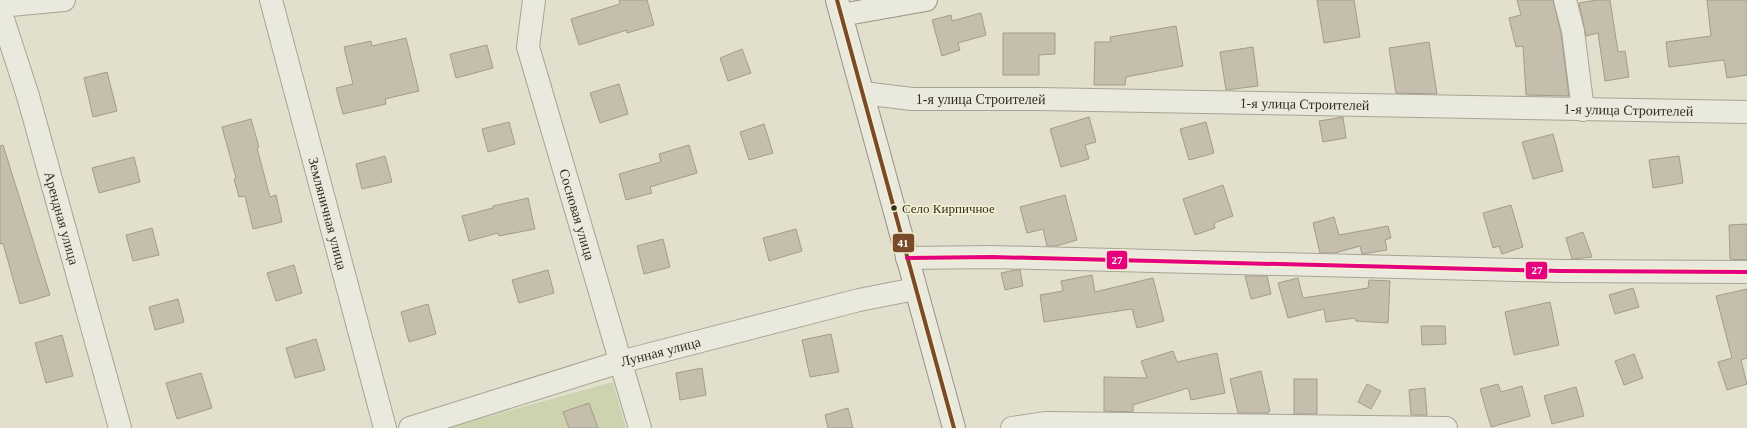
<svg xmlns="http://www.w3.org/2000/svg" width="1747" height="428" font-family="'Times New Roman',serif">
  <rect width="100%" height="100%" fill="#e2e0cc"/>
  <!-- green -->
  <polygon fill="#cdd3af" points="613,382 626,428 447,428"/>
  <!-- building -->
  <g fill="#c6bead" stroke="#a29c8b">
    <polygon points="619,0 647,0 654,25 627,33 627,30 579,45 571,19 620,4"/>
    <polygon points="1317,0 1354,0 1360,37 1324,43"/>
    <polygon points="1517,0 1553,0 1561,33 1569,96 1526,95 1523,46 1516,47 1509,18 1521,15"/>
    <polygon points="1597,0 1610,0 1618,52 1625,51 1629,77 1605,81 1598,33 1586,36 1579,3"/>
    <polygon points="1707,0 1747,0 1747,75 1727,78 1724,60 1669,67 1666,42 1711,36"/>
    <polygon points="981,13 986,35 958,43 960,50 942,56 932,20 951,15 952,21"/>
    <polygon points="1176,26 1183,66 1126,77 1125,85 1094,85 1095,42 1111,42 1110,37"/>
    <polygon points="1003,33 1055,33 1055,54 1039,55 1039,75 1003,75"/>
    <polygon points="406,38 419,91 385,99 386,104 343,114 336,88 353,84 344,47 371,41 372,46"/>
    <polygon points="1429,42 1437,94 1396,93 1389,48"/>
    <polygon points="487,45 493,68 456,78 450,54"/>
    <polygon points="1253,47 1258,86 1226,90 1220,52"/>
    <polygon points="742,49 751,73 728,81 720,58"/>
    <polygon points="107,72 117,111 93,117 84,78"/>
    <polygon points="619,84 628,114 600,123 590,93"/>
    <polygon points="1089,117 1096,142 1085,145 1089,159 1061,167 1050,129"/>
    <polygon points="1343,117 1346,138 1323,142 1319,121"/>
    <polygon points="251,119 259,147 257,148 270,197 276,195 282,222 253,229 245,196 239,197 234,179 236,178 222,127"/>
    <polygon points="509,122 515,144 488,152 482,129"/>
    <polygon points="1206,122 1214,153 1189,160 1180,129"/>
    <polygon points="764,124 773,153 749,160 740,132"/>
    <polygon points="1553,134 1563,171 1533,179 1522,142"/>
    <polygon points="3,145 50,295 20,304 3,243 0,244 0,146"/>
    <polygon points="689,145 697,173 650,187 652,193 626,200 619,174 661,162 659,154"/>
    <polygon points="385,156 392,182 362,189 356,164"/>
    <polygon points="1679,156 1683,183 1653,188 1649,160"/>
    <polygon points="134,157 140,182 99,193 92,168"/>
    <polygon points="1223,185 1233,216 1214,223 1215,228 1195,235 1183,199"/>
    <polygon points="1065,195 1077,240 1056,246 1047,246 1043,229 1027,233 1020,207"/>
    <polygon points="528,198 535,229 499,236 498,233 469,241 462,216 493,208 493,206"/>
    <polygon points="1511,205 1523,247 1502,254 1499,246 1493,248 1483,213"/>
    <polygon points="1334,217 1339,235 1388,226 1391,238 1385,240 1387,250 1362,254 1360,246 1335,253 1320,253 1313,223"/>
    <polygon points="1747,224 1747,260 1730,259 1729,225"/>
    <polygon points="152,228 159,255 133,261 126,235"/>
    <polygon points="796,229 802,251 769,261 763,238"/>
    <polygon points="1583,232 1592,257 1572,259 1566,238"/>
    <polygon points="663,239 670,267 644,274 637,246"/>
    <polygon points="294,265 302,293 276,301 267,273"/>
    <polygon points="548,270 554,293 519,303 512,280"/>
    <polygon points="1015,270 1020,270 1023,286 1005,290 1001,273"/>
    <polygon points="1092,275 1095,292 1153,278 1164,321 1137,328 1132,309 1044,322 1040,295 1063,291 1061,281"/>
    <polygon points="1245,276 1267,276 1271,294 1251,299"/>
    <polygon points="1298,278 1303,298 1368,288 1369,280 1390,281 1388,323 1356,321 1355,318 1326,322 1324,309 1288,318 1278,283"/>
    <polygon points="1633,288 1639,307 1615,314 1609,295"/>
    <polygon points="1747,289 1747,358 1741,360 1747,384 1727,390 1718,362 1732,358 1716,296"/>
    <polygon points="178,299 184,322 155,330 149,307"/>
    <polygon points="1550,302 1559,345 1514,355 1505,312"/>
    <polygon points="428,304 436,334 409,342 401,312"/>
    <polygon points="1421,326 1445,326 1446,344 1422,345"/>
    <polygon points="831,334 839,372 810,377 802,340"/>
    <polygon points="62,335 73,376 46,383 35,343"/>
    <polygon points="316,339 325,370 295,378 286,348"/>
    <polygon points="1173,351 1177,362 1217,353 1225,393 1191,400 1188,388 1133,405 1133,412 1104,411 1104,377 1147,378 1141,361"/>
    <polygon points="1634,354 1643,378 1624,385 1615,361"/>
    <polygon points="702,368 706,395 680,400 676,373"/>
    <polygon points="1261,371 1270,411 1268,413 1238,413 1230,379"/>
    <polygon points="201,373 212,408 177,419 166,383"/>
    <rect x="1294" y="379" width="23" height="35"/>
    <polygon points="1367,384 1381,391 1371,409 1358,402"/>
    <polygon points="1498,384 1501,392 1522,386 1530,416 1491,427 1480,389"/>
    <polygon points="1576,387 1584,416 1552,424 1544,396"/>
    <polygon points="1425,388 1427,415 1411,415 1409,390"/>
    <polygon points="589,403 598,428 569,428 563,412"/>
    <polygon points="848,408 853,428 828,428 825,415"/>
  </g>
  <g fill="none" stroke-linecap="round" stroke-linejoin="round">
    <!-- street casing -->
    <g stroke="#a7a495" stroke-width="24">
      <g id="street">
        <path id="s1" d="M 271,0 L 385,428"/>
        <path id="s2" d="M 534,0 L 528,47 L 640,428"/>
        <polyline points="1565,0 1573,31 1583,110"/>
        <polyline points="0,6 64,0"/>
        <path id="s3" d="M 0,10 L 28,96 L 120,428"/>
        <path id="s4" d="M 863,93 L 912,99 L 1039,99 L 1747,112"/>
        <polyline points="907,258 992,257 1560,271 1747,272"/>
        <path id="s5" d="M 410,428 L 620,362 L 859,300 L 915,289"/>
        <polyline points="1012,428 1046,423 1446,428"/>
      </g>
    </g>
    <!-- secondary casing -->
    <g stroke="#979385" stroke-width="24">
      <g id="secondary">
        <polyline points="837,0 954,428"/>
        <polyline points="841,15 926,0"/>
      </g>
    </g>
    <!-- street -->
    <use href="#street" stroke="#eae9dd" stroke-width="22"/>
    <!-- secondary -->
    <use href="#secondary" stroke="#eae9dd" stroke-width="22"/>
    <!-- bus-1 casing -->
    <g stroke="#f4f0d1" stroke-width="7">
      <polyline id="bus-1" points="837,0 954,428"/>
    </g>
    <!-- bus-2 casing -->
    <g stroke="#f4f0d1" stroke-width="7">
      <polyline id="bus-2" points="907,258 992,257 1560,271 1747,272"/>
    </g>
    <!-- bus-1 -->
    <use href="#bus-1" stroke="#7a4b2a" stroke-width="4"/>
    <!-- bus-2 -->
    <use href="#bus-2" stroke="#e5007d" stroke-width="4"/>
  </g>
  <!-- markers -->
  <circle fill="#352d1e" stroke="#f4f0d1" stroke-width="1.5" cx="894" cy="208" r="3.5"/>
  <g text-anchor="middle" stroke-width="3" stroke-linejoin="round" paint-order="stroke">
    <!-- bus labels -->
    <g font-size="13" fill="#352d1e" stroke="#f4f0d1" text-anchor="start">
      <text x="902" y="213">Село Кирпичное</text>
    </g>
    <!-- street labels -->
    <g font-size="14" fill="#352d1e" stroke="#f4f0d1">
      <text dy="5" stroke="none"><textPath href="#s4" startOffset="118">1-я улица Строителей</textPath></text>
      <text dy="5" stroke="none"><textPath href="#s4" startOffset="442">1-я улица Строителей</textPath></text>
      <text dy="5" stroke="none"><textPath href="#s4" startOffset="766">1-я улица Строителей</textPath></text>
      <text dy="5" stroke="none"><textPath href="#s1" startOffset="221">Земляничная улица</textPath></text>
      <text dy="5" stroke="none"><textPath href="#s2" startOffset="222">Сосновая улица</textPath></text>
      <text dy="5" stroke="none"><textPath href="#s3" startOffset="217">Арендная улица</textPath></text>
      <text dy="5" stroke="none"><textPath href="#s5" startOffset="262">Лунная улица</textPath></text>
    </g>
  </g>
  <g stroke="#f4f0d1" stroke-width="1.5">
    <rect x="892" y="233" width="23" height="20" rx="4" fill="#7a4b2a"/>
    <rect x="1106" y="250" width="22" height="20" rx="4" fill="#e5007d"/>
    <rect x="1525" y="261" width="23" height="19" rx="4" fill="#e5007d"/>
  </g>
  <g font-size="11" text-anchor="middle" font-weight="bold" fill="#fff">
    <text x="903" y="247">41</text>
    <text x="1117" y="264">27</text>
    <text x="1537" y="274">27</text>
  </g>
</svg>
